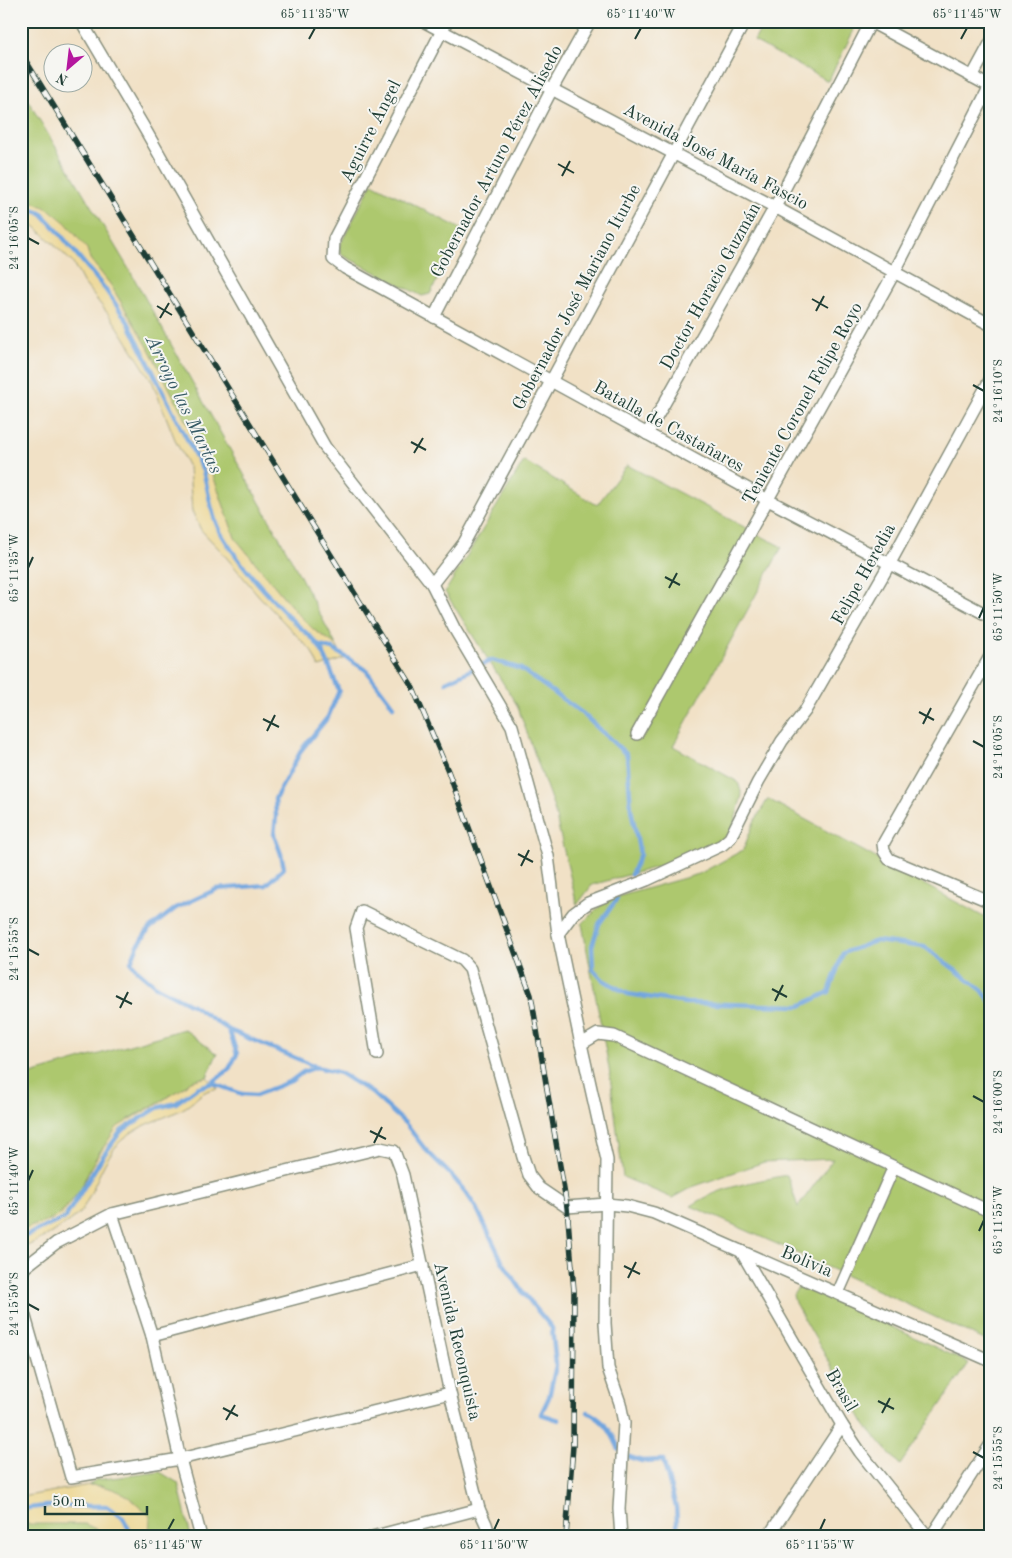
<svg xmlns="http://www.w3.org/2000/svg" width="1012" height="1558" font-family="'Old Standard TT',serif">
  <rect width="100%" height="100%" fill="#f6f6f2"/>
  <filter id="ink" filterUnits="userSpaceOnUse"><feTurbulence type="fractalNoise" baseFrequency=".02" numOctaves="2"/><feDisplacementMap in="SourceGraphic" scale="10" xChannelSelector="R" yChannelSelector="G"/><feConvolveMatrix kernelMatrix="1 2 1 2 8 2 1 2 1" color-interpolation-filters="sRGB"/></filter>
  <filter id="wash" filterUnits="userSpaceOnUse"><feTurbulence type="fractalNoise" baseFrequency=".0096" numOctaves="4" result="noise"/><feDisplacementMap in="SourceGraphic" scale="20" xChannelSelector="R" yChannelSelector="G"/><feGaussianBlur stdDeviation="1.12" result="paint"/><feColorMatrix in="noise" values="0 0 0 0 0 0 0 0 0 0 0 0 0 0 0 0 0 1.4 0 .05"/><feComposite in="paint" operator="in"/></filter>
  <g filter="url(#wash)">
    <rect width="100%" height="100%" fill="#f1e1c6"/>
    <!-- green -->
    <g fill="#adc86e" stroke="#668251">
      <polygon points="765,21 846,21 851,24 853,32 828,81 754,41"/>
      <polygon points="21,89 130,271 288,553 336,645 313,629 296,612 235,538 210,467 148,347 110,284 90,259 87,249 31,201 21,200"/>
      <polygon points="372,183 463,230 430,294 422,296 342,255 339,247"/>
      <polygon points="524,461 597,505 627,465 782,547 673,746 738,782 742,795 730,838 682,860 592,885 577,905 553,805 517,705 445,592"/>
      <path d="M 768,799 L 991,921 L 991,1343 L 786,1248 L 691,1206 C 721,1186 753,1182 787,1175 L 798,1207 L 833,1159 L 764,1162 L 692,1187 L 672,1198 L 623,1177 L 609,1068 L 582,924 L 606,900 L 699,874 L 743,850 L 754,822 Z"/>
      <polygon points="184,1029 217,1054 207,1077 191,1081 180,1090 129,1119 100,1151 86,1176 81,1189 61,1214 48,1221 21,1230 21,1077"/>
      <polygon points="805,1286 969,1363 900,1465 866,1426 795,1303 793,1295 797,1289"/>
      <polygon points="160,1472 178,1483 191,1537 149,1537 150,1530 103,1486 89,1485 95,1480"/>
      <polygon points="28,1523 85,1524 98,1530 102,1537 21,1537 21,1524"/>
    </g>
    <!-- sand -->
    <g fill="#eeda9e" stroke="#868c69">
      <polygon points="21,200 31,201 50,210 66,223 87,249 90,259 110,284 148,347 210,467 235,538 296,612 313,629 336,645 344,659 319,667 311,650 298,637 259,596 221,551 201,530 192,511 189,467 176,442 152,381 116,324 83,282 73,263 41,232 33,225 21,220"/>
      <path d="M 207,1077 L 218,1089 C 202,1089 198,1099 186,1107 C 162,1121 131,1125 114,1149 C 100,1168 94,1190 82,1210 C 79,1214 75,1217 71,1220 C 54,1232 40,1240 21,1249 L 21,1230 L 48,1221 L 61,1214 L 81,1189 L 93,1163 L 117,1127 L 180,1090 L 191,1081 Z"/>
      <path d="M 89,1485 C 119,1487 129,1496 150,1516 L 149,1537 L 102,1537 L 98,1530 L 85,1524 L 21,1524 L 21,1497 Z"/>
    </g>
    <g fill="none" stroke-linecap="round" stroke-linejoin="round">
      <!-- stream -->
      <g stroke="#71a5de" stroke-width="4.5">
        <path d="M 21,210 L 31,210 L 41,213 L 56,229 L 105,289 L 128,322 L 203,471 C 209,491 210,512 219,530 C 238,563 265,592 291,619 C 300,628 311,636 318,645 C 327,656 333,678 339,691 L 328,717 L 302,749 L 275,799 L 276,816 L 274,835 L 281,854 L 284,868 L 266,885 L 217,889 L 176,908 L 149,929 L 138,945 L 131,962 L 137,970 L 157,987 L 192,1005 L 229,1030 L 237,1054 L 229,1069 L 212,1083 L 197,1088 L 176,1103 L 157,1108 L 121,1131 L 103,1156 L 65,1218 L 21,1238"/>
        <polyline points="319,646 333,649 366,670 393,706"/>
        <polyline points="446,682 492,660 521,669 582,713 627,755 631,809 640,854 631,875"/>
        <polyline points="617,899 599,924 592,946 593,969 603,980 628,994 686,1003 800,1006 829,992 843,953 876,941 925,947 982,990 991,1002"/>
        <polyline points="229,1030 317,1067"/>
        <polyline points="212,1083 242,1094 256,1095 291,1081 303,1072 317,1067 340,1073 372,1093 405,1123 425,1149 453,1177 467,1194 478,1211 502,1261 524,1294 552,1328 556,1365 549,1397 541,1414 559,1420"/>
        <path d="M 588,1412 C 606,1422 611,1431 619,1449"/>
        <polyline points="623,1455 642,1461 663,1460 676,1507 678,1537"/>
        <polyline points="21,1509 46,1506 106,1506 123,1518 133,1537"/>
      </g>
    </g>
  </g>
  <g filter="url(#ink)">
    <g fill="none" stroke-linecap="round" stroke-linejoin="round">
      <!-- street casing -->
      <g stroke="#888f7d" stroke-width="14">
        <g id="street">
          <polyline points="81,21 146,131 325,447 432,584 454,628 512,726 548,856 558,934 581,1044 607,1160 605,1323 608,1368 620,1403 624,1423 619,1509 621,1537"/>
          <polyline points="423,21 775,207 991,325"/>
          <polyline points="447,21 334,239 333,259 345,268 768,500 991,617"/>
          <polyline points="869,21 991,87"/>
          <polyline points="972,77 991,42"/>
          <polyline points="434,317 552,89 590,21"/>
          <polyline points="647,434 775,207 871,22"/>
          <polyline points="432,584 464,543 745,21"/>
          <polyline points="991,655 883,844 884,851 889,859 991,902"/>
          <polyline points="637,734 894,273 990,86"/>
          <polyline points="558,934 573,914 588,903 647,880 722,845 730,838 758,782 782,741 805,711 890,563 991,378"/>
          <polyline points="581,1044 598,1034 614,1036 991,1212"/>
          <polyline points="377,1054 356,928 362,911 462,960 470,969 523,1157 529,1175 539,1188 567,1207 607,1204 627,1206 654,1213 991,1361"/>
          <polyline points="112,1214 152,1336 180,1459 201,1537"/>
          <polyline points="741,1251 842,1425 860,1452 928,1537"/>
          <polyline points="21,1274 25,1267 56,1243 112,1214 380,1148 394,1151 403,1175 450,1393 479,1509 486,1524 490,1537"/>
          <polyline points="838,1293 892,1171"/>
          <polyline points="21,1303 71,1477 180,1459 450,1393"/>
          <polyline points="152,1336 423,1265"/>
          <polyline points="372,1537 479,1509"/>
          <polyline points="768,1537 842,1425"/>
          <polyline points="931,1537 991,1444"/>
        </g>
      </g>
      <!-- street -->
      <use href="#street" stroke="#fff" stroke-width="11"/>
      <!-- rail casing -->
      <g stroke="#1f3d34" stroke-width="5.5">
        <polyline id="rail" points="21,53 412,686 448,771 531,995 567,1207 574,1291 573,1446 566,1537"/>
      </g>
      <!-- rail -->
      <use href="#rail" stroke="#f6f6f2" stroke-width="4" stroke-dasharray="11" stroke-linecap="butt"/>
    </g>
  </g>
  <!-- ticks -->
  <path fill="none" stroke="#1f3d34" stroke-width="2" d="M 309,39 L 315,28M 635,39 L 641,28M 961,39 L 967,28M 558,164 L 574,173M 562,176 L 570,161M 28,238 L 39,244M 812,299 L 828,308M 157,306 L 172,315M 816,311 L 824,296M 160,318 L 169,303M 973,385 L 984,391M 411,442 L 426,450M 414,453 L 423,438M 28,568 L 33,557M 665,577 L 680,585M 669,588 L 677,573M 979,618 L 984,607M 919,712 L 934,720M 263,719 L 279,727M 923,724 L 931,708M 267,731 L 275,715M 973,741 L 984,747M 518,854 L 533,862M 521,866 L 529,850M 28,949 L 39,955M 772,989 L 787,997M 116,996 L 132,1004M 775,1001 L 783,985M 120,1008 L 128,992M 973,1096 L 984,1102M 370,1131 L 386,1139M 374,1143 L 382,1127M 28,1181 L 33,1170M 979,1231 L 984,1220M 624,1266 L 640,1274M 628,1278 L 636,1262M 28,1304 L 39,1310M 878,1401 L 894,1409M 223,1408 L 238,1416M 882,1413 L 890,1398M 226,1420 L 235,1405M 973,1452 L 984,1458M 168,1530 L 174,1519M 494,1530 L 499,1519M 820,1530 L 825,1519"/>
  <g text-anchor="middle" stroke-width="4" stroke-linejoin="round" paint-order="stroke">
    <!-- street labels -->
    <g font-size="18" fill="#1f3d34" stroke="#f6f6f2">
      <text transform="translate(370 131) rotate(-63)" y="6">Aguirre Ángel</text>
      <text transform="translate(716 156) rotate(28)" y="6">Avenida José María Fascio</text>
      <text transform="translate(496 161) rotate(-62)" y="6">Gobernador Arturo Pérez Alisedo</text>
      <text transform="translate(710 286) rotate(-61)" y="6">Doctor Horacio Guzmán</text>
      <text transform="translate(576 297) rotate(-62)" y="6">Gobernador José Mariano Iturbe</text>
      <text transform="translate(802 403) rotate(-61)" y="6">Teniente Coronel Felipe Royo</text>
      <text transform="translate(669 426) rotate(29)" y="6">Batalla de Castañares</text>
      <text transform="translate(863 574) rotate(-61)" y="6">Felipe Heredia</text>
      <text transform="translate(807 1261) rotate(23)" y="6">Bolivia</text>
      <text transform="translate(458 1341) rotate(77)" y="6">Avenida Reconquista</text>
      <text transform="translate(842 1390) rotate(60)" y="6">Brasil</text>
    </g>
    <!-- water labels -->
    <g font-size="19" font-style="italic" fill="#385c67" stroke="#f6f6f2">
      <text transform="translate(185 404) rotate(64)" y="7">Arroyo las Martas</text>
    </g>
  </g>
  <!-- margin -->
  <rect width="1012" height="1558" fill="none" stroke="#f6f6f2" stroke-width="55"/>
  <!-- north arrow -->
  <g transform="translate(68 68) rotate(208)"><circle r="24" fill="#f6f6f2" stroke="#a0aca6"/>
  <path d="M0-4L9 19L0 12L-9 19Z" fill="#b5179e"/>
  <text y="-8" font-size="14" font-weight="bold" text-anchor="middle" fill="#1f3d34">N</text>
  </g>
  <!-- scale -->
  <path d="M45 1506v8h102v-8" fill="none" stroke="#1f3d34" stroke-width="2.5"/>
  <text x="52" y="1506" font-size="15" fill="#1f3d34" stroke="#f6f6f2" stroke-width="4" paint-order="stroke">50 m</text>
  <rect x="28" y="28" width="956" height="1502" fill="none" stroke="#1f3d34" stroke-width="2"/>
  <g font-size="12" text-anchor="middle" fill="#1f3d34">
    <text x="315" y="18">65°11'35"W</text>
    <text x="641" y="18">65°11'40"W</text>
    <text x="967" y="18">65°11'45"W</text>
    <text transform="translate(14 238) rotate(-90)" y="4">24°16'05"S</text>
    <text transform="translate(998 391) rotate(-90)" y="4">24°16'10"S</text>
    <text transform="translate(14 568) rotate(-90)" y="4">65°11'35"W</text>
    <text transform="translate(998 607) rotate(-90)" y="4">65°11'50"W</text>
    <text transform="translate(998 747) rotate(-90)" y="4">24°16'05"S</text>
    <text transform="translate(14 949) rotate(-90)" y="4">24°15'55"S</text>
    <text transform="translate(998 1102) rotate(-90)" y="4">24°16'00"S</text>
    <text transform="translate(14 1181) rotate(-90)" y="4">65°11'40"W</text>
    <text transform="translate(998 1220) rotate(-90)" y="4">65°11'55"W</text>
    <text transform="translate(14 1304) rotate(-90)" y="4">24°15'50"S</text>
    <text transform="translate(998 1458) rotate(-90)" y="4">24°15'55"S</text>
    <text x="168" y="1549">65°11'45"W</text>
    <text x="494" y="1549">65°11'50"W</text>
    <text x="820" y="1549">65°11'55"W</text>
  </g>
</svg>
